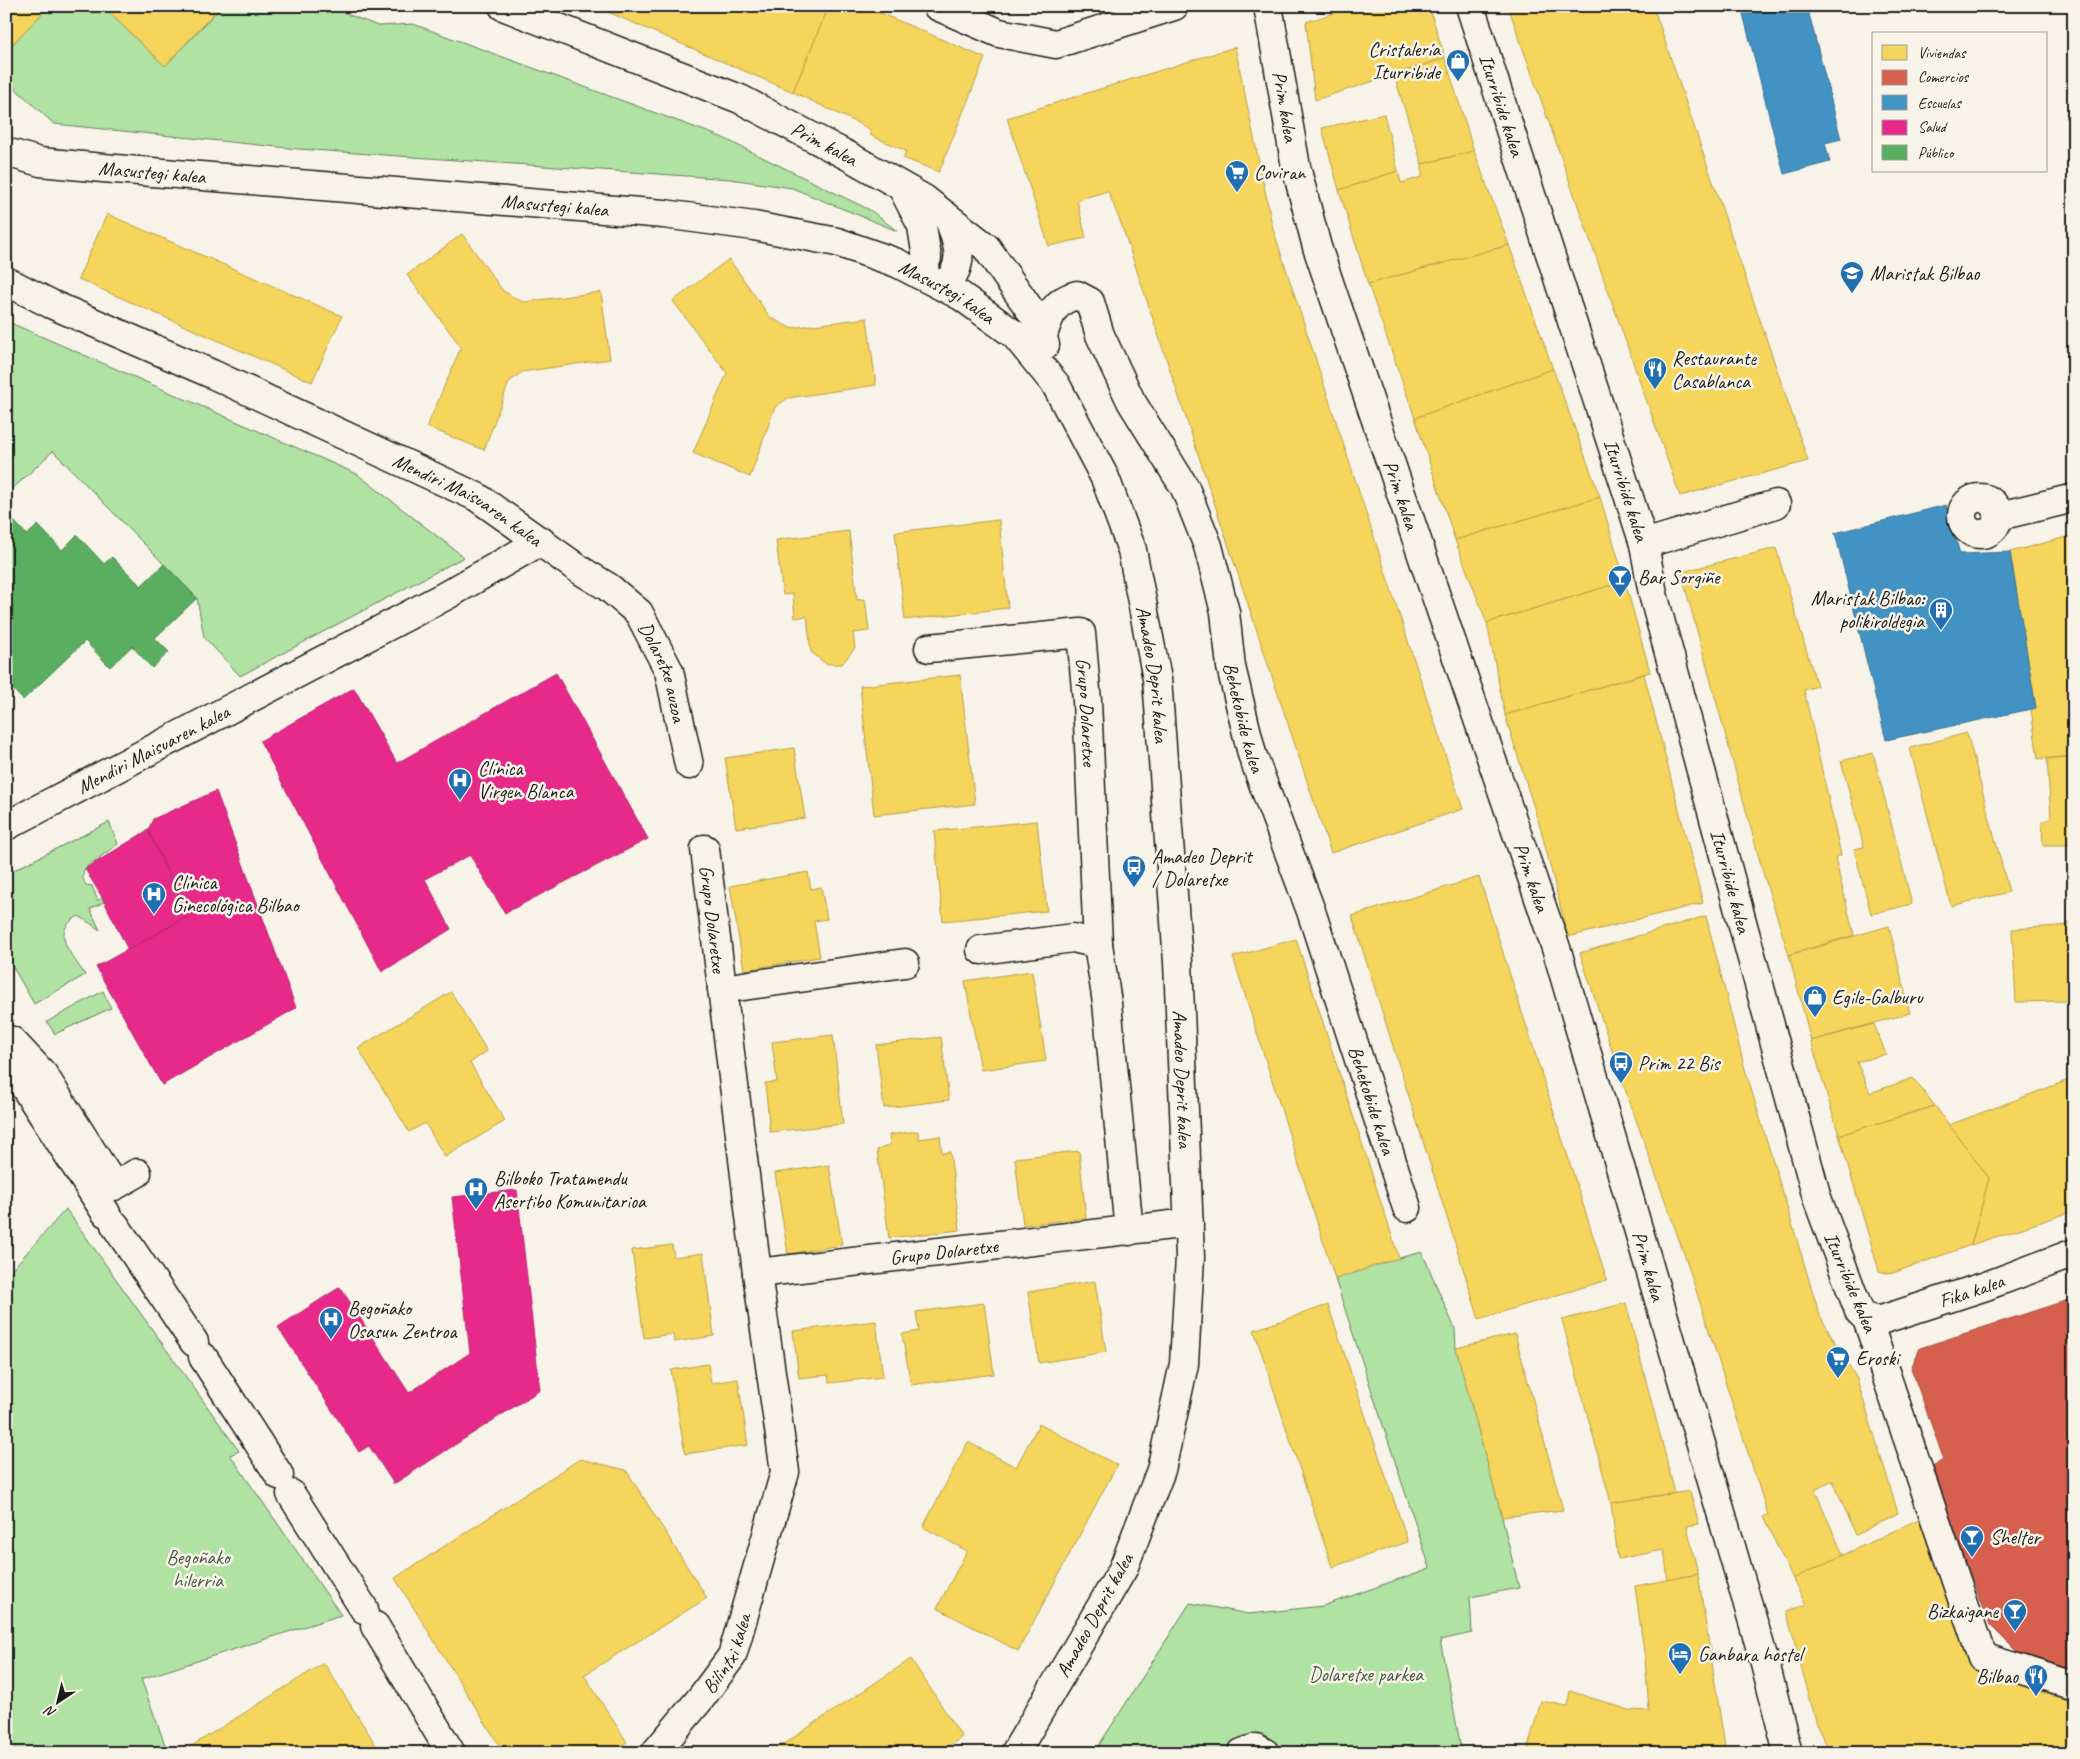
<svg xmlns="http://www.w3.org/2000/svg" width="2080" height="1759" font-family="Caveat,sans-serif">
  <rect width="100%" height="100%" fill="#f7f3e8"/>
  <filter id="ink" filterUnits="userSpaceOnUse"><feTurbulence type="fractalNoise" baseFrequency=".02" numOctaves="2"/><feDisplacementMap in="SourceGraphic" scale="10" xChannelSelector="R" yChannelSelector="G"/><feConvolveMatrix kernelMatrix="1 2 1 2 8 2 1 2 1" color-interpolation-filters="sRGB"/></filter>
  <g filter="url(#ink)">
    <!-- green -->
    <g fill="#b0e2a3" stroke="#667f60">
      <polygon points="49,6 102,6 165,66 222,6 332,6 347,14 378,26 413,24 721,137 870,210 897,231 792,188 730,179 298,149 54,124 6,80 6,51"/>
      <polygon points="6,321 357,474 464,557 240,676 204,637 197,598 53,451 6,495"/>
      <path d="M 109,822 L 118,844 L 85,868 C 82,875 82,879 86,885 L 92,886 L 98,901 L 102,897 L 104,902 L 90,909 L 100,930 L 79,916 C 48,932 72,954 85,975 L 34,1004 L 6,955 L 6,874 Z"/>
      <polygon points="103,991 111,1008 55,1034 47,1022"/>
      <polygon points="66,1209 239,1451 230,1455 341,1615 141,1679 168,1753 6,1753 6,1401 9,1397 6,1395 6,1276"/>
      <polygon points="1422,1252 1455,1329 1456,1348 1502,1517 1519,1588 1470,1597 1472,1633 1440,1640 1462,1753 1094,1753 1190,1603 1249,1614 1323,1606 1430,1568 1335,1279 1399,1258"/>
    </g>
    <!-- homes -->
    <g fill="#f6d55c" stroke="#b59e49">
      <polygon points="6,6 49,6 6,51"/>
      <polygon points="102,6 212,6 217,10 165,66"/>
      <polygon points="594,6 829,6 793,92"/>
      <polygon points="829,6 864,6 985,58 939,172 903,158 906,151 870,135 870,129 793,92"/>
      <polygon points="1356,6 1429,6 1445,58 1315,100 1306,22"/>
      <polygon points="1508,6 1653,6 1808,461 1680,496"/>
      <polygon points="1235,47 1273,229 1463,809 1331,853 1122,226 1108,191 1077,200 1086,238 1049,246 1007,118"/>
      <polygon points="1445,58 1474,151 1422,164 1394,75"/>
      <polygon points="1384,114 1398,171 1339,190 1322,128"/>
      <polygon points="1474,151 1509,245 1368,284 1339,190 1398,171 1401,183 1422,177 1422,164"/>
      <polygon points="107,214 342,316 312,382 78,279"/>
      <polygon points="462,234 503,291 523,302 601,292 610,359 522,372 509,382 484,450 427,427 461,347 407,275"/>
      <polygon points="1509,245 1553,369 1415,418 1368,284"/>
      <polygon points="729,259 770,317 790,328 867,318 876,385 788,398 775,407 750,477 693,453 727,373 673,301"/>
      <polygon points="1553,369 1600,497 1455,540 1415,418"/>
      <polygon points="1600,497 1625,581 1487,623 1455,540"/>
      <polygon points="999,520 1008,608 905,620 895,532"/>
      <polygon points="849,531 857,600 865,599 869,631 853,633 855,648 842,664 826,664 811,652 807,616 795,618 793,594 783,595 776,540"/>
      <polygon points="2074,535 2074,681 2068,682 2074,728 2074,756 2038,759 2031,710 2036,708 2010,552"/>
      <polygon points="1776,548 1817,686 1804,690 1841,855 1835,858 1854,935 1789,955 1764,876 1681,572"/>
      <polygon points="1625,581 1650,672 1505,715 1487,623"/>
      <polygon points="1644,674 1703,903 1568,937 1541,830 1505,715"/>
      <polygon points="960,675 975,804 874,815 860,686"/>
      <polygon points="1967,733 2009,892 1951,906 1910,748"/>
      <polygon points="794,748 805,818 736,828 725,758"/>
      <polygon points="1873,753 1912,904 1871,914 1854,849 1864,847 1841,761"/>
      <polygon points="2074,756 2074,845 2043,845 2042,822 2051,818 2047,759"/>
      <polygon points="1037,821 1047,911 943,921 934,831"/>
      <polygon points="808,872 811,889 821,887 827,919 814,921 820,957 744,970 730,886"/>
      <polygon points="1479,877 1607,1280 1479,1319 1352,916"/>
      <polygon points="1706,916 1745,1069 1820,1316 1857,1379 1898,1513 1856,1535 1833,1481 1815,1490 1843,1555 1793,1579 1763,1517 1768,1515 1686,1259 1620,1075 1580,953"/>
      <polygon points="2074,925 2074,1001 2016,1002 2012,929"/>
      <polygon points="1889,926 1910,1013 1811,1041 1789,955"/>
      <polygon points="1296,939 1399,1258 1335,1279 1233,957"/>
      <polygon points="1032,971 1046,1061 981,1070 965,981"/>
      <polygon points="451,992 487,1051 470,1063 505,1121 445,1157 425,1123 409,1132 358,1048"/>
      <polygon points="1874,1024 1886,1054 1857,1062 1870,1093 1913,1078 1935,1106 1839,1135 1811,1041"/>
      <polygon points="833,1035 843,1124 770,1132 765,1083 777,1082 772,1042"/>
      <polygon points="941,1037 949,1100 884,1108 876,1045"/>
      <polygon points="2074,1078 2074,1211 1971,1245 1989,1178 1949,1125"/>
      <polygon points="1935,1106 1989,1178 1971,1245 1890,1274 1879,1271 1839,1135"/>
      <polygon points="918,1131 919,1139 940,1136 942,1153 950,1152 960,1230 889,1238 877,1150 890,1145 889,1135"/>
      <polygon points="1079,1151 1086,1218 1023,1225 1015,1158"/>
      <polygon points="829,1165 842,1245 788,1254 775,1173"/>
      <polygon points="672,1245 674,1257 703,1253 714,1336 674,1342 673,1334 644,1338 632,1250"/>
      <polygon points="1095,1281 1106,1352 1039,1363 1028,1292"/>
      <polygon points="984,1303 994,1374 911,1385 902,1334 919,1331 916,1312"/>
      <polygon points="1626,1303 1675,1493 1611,1503 1562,1320"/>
      <polygon points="1328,1305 1408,1542 1332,1567 1254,1330"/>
      <polygon points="876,1321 883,1377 829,1383 828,1375 799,1378 793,1331"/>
      <polygon points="1515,1334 1563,1510 1502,1517 1456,1348"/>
      <polygon points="708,1364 711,1383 738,1379 748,1445 685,1454 671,1370"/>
      <polygon points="1039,1424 1117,1465 1018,1651 937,1608 967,1551 923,1527 968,1442 1016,1467"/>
      <polygon points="580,1459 626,1470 707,1598 584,1675 627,1742 611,1753 504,1753 395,1578"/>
      <polygon points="1690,1491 1699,1524 1687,1526 1698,1574 1668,1580 1664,1550 1618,1559 1611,1503"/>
      <polygon points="1923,1517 1997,1676 2039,1692 2074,1702 2074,1753 1830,1753 1818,1728 1786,1611 1806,1605 1793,1579"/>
      <polygon points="1698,1574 1726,1753 1527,1751 1541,1701 1567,1706 1570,1691 1629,1710 1649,1711 1645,1659 1635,1586"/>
      <polygon points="911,1659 962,1737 938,1753 770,1753"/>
      <polygon points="324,1663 381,1753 182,1752"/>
    </g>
    <!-- shops -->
    <polygon fill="#d6604d" stroke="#9e4c3e" points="2074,1298 2074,1670 2018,1653 1990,1625 1930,1467 1944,1460 1911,1368 1920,1348"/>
    <!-- schools -->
    <g fill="#4393c3" stroke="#376f91">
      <polygon points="1741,6 1807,6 1841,139 1825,143 1830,162 1784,174"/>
      <polygon points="1946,505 1960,554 2010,552 2036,708 1886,740 1835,533"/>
    </g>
    <!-- health -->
    <g fill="#e7298a" stroke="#aa2569">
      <polygon points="556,673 648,839 505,913 470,855 425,879 451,929 382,972 260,741 354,688 397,763"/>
      <polygon points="216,791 296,1008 162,1085 96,967 188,916 148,830 153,819"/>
      <polygon points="148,830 188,916 128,950 102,897 85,869"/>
      <polygon points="517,1190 540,1390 394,1484 369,1446 359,1452 278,1327 340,1287 409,1393 470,1353 452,1197"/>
    </g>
    <!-- public -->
    <polygon fill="#5aae61" stroke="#47824c" points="13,520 27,535 38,525 62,550 77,535 104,564 112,557 141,586 164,564 197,598 155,638 169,652 152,668 132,646 110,667 85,641 23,700 6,682 6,665 13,659 6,652 6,526"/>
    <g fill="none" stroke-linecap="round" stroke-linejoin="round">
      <!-- street casing -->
      <g stroke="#1c1c1c" stroke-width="31">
        <g id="street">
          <path id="s1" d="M 503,6 L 740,99 L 852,158 L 924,199 L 986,247 L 1038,321 L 1045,345"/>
          <polyline points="937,6 999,33 1056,44 1174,6"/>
          <path id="s2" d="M 1268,6 L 1296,167 L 1317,247 L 1557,951 L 1765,1663 L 1788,1753"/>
          <path id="s3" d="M 1470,6 L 1644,544 L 1653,594 L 1817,1198 L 1859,1311 L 1867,1319 L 1982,1657 L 2074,1686"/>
          <path id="s4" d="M 6,152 L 40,162 L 103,168 L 664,214 L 754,226 L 837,242 L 897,263 L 961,296 L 1015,335 L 1056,385 L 1105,478 L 1132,550 L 1157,679 L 1178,962 L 1190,1257 L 1184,1364 L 1161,1470 L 1123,1569 L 1015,1753"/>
          <polyline points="902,187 922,226 927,258 920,275"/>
          <path id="s5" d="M 6,281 L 51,304 L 212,374 L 477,497 L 580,570 L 608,587 L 639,613 L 669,671 L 689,765"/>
          <path d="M 944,287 C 966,264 959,247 949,219"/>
          <path id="s6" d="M 1043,335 C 1050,314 1054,301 1077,295 L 1090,302 L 1100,335 L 1131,401 L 1185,488 L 1208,546 L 1225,612 L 1231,667 L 1252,754 L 1311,911 L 1407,1208"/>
          <circle cx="1980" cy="516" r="18"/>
          <polyline points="1999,516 2074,498"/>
          <polyline points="1644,544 1776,504"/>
          <path id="s7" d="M 929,648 L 1081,633 L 1087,701 L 1098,944 L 1107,1003 L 1129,1231"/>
          <path id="s8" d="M 6,826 L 447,595 L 541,541"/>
          <polyline points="981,950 1073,938 1098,944"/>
          <polyline points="722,989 905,963"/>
          <polyline points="6,1039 12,1041 43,1074 114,1186 137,1173"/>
          <polyline points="6,1058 106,1213"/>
          <polyline points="115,1225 194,1342"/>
          <path id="s9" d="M 757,1273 L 1189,1223"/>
          <path id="s10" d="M 1867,1319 L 1881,1320 L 1986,1286 L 2074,1253"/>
          <polyline points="203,1357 279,1475"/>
          <polyline points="291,1494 364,1609"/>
          <polyline points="375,1626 451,1753"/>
          <path id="s11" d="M 655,1753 L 701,1698 L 732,1656 L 785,1472 L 757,1273 L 705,849"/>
          <polyline points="1242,1753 1256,1748 1265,1753"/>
        </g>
      </g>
      <!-- street -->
      <use href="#street" stroke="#f7f3e8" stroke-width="28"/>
    </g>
  </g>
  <!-- icons -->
  <defs>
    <g id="shop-pin" transform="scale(1.25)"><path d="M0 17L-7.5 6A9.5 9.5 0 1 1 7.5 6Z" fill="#1f6fb2" stroke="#f7f3e8"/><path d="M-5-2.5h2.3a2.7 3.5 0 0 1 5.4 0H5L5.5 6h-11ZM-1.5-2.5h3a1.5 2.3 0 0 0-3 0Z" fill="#fff"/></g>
    <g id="supermarket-pin" transform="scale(1.25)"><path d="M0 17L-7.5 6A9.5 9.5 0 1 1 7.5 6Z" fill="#1f6fb2" stroke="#f7f3e8"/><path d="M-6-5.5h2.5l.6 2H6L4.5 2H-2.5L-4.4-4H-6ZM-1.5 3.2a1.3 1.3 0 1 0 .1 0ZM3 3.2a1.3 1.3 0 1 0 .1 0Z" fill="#fff"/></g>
    <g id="school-pin" transform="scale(1.25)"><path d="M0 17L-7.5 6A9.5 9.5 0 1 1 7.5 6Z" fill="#1f6fb2" stroke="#f7f3e8"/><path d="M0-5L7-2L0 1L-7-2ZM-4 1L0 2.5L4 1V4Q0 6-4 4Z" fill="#fff"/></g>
    <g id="restaurant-pin" transform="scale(1.25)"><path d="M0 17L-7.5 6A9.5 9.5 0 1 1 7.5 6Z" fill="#1f6fb2" stroke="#f7f3e8"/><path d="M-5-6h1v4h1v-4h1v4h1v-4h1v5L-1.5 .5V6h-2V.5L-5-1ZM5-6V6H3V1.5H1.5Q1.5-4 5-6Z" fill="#fff"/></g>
    <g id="bar-pin" transform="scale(1.25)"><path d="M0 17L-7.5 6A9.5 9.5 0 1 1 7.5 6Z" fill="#1f6fb2" stroke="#f7f3e8"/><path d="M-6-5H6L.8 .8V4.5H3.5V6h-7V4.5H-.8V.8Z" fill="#fff"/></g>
    <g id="building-pin" transform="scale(1.25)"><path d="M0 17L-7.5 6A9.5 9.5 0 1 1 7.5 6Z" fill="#1f6fb2" stroke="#f7f3e8"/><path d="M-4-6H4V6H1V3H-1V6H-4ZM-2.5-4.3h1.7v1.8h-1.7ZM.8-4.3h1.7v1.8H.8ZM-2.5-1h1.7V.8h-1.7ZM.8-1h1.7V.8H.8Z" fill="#fff"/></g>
    <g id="hospital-pin" transform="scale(1.25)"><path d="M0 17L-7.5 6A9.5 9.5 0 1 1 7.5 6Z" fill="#1f6fb2" stroke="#f7f3e8"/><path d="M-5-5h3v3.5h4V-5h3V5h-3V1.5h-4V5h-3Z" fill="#fff"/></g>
    <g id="bus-pin" transform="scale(1.25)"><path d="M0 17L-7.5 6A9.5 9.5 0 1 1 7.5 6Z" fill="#1f6fb2" stroke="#f7f3e8"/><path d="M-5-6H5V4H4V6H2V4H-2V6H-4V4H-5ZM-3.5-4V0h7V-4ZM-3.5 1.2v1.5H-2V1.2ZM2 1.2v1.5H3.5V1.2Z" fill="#fff"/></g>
    <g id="hotel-pin" transform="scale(1.25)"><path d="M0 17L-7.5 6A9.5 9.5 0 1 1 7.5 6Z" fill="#1f6fb2" stroke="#f7f3e8"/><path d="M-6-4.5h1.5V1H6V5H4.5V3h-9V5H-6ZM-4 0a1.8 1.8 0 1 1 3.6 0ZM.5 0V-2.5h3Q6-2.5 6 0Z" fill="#fff"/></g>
  </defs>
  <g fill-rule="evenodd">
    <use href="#shop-pin" x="1458" y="61"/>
    <use href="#supermarket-pin" x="1237" y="172"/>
    <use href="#school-pin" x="1852" y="273"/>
    <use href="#restaurant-pin" x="1655" y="369"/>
    <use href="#bar-pin" x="1620" y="577"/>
    <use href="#building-pin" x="1941" y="610"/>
    <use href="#hospital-pin" x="460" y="780"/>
    <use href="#bus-pin" x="1134" y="867"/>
    <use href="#hospital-pin" x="154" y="894"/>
    <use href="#shop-pin" x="1815" y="997"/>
    <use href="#bus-pin" x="1621" y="1063"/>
    <use href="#hospital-pin" x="476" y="1189"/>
    <use href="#hospital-pin" x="331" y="1319"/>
    <use href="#supermarket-pin" x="1838" y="1358"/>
    <use href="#bar-pin" x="1972" y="1537"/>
    <use href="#bar-pin" x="2015" y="1611"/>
    <use href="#hotel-pin" x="1680" y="1654"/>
    <use href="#restaurant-pin" x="2036" y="1676"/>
  </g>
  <g text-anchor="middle" stroke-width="5" stroke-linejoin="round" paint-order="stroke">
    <!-- poi labels -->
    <g font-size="20" fill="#1c1c1c" stroke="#f7f3e8" text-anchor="start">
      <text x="1440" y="56" text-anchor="end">Cristalería<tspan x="1440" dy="23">Iturribide</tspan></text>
      <text x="1254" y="179">Coviran</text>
      <text x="1870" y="280">Maristak Bilbao</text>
      <text x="1672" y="365">Restaurante<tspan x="1672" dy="23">Casablanca</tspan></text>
      <text x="1638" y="584">Bar Sorgiñe</text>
      <text x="1924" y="605" text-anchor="end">Maristak Bilbao:<tspan x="1924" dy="23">polikiroldegia</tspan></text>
      <text x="478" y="775">Clínica<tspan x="478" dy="23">Virgen Blanca</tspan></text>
      <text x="1152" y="863">Amadeo Deprit<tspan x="1152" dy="23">/ Dolaretxe</tspan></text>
      <text x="172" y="889">Clínica<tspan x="172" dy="23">Ginecológica Bilbao</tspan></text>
      <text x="1832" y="1004">Egile-Galburu</text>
      <text x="1638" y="1070">Prim 22 Bis</text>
      <text x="494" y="1185">Bilboko Tratamendu<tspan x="494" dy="23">Asertibo Komunitarioa</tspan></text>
      <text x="348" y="1315">Begoñako<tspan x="348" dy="23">Osasun Zentroa</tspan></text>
      <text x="1856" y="1365">Eroski</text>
      <text x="1990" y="1544">Shelter</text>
      <text x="1998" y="1618" text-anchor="end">Bizkaigane</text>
      <text x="1698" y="1661">Ganbara hostel</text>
      <text x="2018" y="1683" text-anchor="end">Bilbao</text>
    </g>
    <!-- street labels -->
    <g font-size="20" fill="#1c1c1c" stroke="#f7f3e8">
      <text dy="7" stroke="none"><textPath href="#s3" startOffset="104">Iturribide kalea</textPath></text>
      <text dy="7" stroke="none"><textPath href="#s2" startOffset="102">Prim kalea</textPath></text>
      <text dy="7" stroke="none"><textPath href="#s1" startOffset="350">Prim kalea</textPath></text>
      <text dy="7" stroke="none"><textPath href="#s4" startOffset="148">Masustegi kalea</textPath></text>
      <text dy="7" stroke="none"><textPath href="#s4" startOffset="552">Masustegi kalea</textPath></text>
      <text dy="7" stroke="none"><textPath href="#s4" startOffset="958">Masustegi kalea</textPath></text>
      <text dy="7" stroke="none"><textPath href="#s3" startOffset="509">Iturribide kalea</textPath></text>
      <text dy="7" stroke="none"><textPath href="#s2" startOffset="508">Prim kalea</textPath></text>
      <text dy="7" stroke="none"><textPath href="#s5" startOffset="511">Mendiri Maisuaren kalea</textPath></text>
      <text dy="7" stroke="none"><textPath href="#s5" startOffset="782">Dolaretxe auzoa</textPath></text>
      <text dy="7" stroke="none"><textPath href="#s4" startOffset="1412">Amadeo Deprit kalea</textPath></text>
      <text dy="7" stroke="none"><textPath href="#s7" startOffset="232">Grupo Dolaretxe</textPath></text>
      <text dy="7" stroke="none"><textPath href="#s6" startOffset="518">Behekobide kalea</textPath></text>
      <text dy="7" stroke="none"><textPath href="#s8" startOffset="166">Mendiri Maisuaren kalea</textPath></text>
      <text dy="7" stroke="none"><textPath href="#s2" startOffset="912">Prim kalea</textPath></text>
      <text dy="7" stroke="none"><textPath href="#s3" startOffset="914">Iturribide kalea</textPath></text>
      <text transform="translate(713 919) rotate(83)" y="7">Grupo Dolaretxe</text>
      <text dy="7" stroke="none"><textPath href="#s4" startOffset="1818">Amadeo Deprit kalea</textPath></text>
      <text dy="7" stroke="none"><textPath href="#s6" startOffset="922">Behekobide kalea</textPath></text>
      <text dy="7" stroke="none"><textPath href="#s9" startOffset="188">Grupo Dolaretxe</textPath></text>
      <text dy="7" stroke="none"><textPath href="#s2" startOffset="1318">Prim kalea</textPath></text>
      <text transform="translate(1851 1282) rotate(67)" y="7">Iturribide kalea</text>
      <text dy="7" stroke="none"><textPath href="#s10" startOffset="109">Fika kalea</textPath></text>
      <text transform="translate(1094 1615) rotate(-61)" y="7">Amadeo Deprit kalea</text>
      <text dy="7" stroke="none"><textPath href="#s11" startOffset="124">Bilintxi kalea</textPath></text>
    </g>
    <!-- park labels -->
    <g font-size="20" fill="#485744" stroke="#f7f3e8">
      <text x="198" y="1564">Begoñako<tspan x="198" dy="23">hilerria</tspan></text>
      <text x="1366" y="1681">Dolaretxe parkea</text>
    </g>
  </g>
  <!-- margin -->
  <rect width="2080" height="1759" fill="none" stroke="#f7f3e8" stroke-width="25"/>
  <rect x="12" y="12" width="2055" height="1734" fill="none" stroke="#1c1c1c" stroke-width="2" filter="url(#ink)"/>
  <!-- legend -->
  <rect x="1872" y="32" width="175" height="140" fill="#f7f3e8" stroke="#9f9d96"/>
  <rect x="1882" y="45" width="25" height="15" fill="#f6d55c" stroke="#9f9d96"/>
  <text x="1918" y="58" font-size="15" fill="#1c1c1c">Viviendas</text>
  <rect x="1882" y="70" width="25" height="15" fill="#d6604d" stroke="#9f9d96"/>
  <text x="1918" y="82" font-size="15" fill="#1c1c1c">Comercios</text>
  <rect x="1882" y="95" width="25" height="15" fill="#4393c3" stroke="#9f9d96"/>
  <text x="1918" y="108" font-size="15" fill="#1c1c1c">Escuelas</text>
  <rect x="1882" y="120" width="25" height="15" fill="#e7298a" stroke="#9f9d96"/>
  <text x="1918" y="132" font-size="15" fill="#1c1c1c">Salud</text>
  <rect x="1882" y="145" width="25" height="15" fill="#5aae61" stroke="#9f9d96"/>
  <text x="1918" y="158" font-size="15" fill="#1c1c1c">Público</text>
  <!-- north arrow -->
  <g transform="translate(58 1702) rotate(215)" stroke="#f7f3e8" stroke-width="4" paint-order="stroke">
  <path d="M0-4L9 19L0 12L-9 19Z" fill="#1c1c1c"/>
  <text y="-8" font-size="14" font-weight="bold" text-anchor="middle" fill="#1c1c1c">N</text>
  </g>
</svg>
